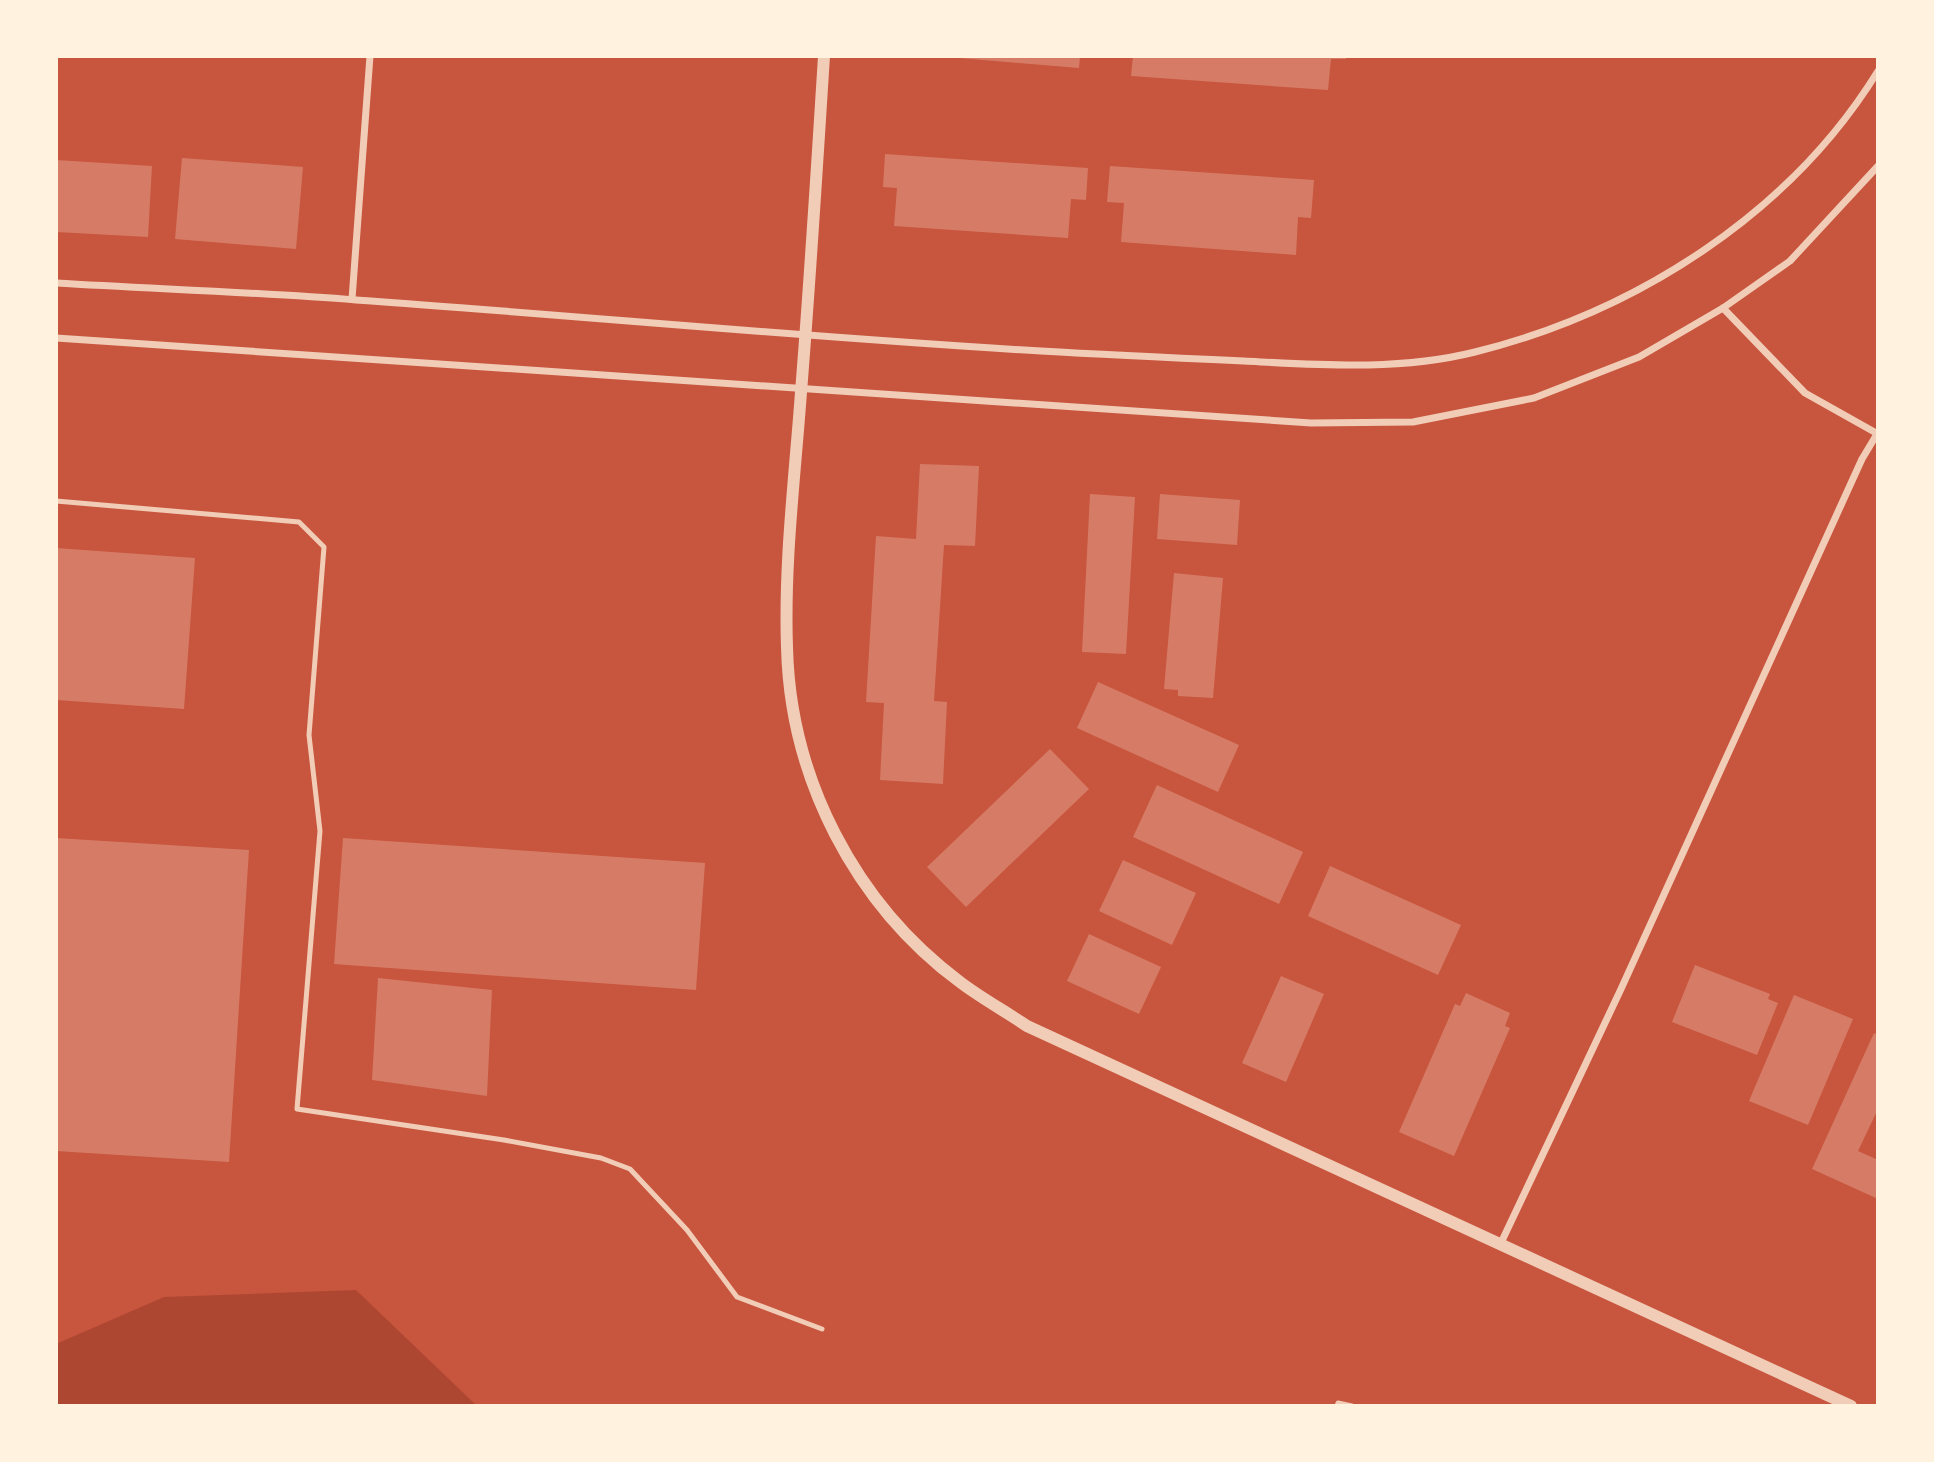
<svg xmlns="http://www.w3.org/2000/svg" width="1934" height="1462" font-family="'Titillium Web',sans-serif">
  <rect width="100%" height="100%" fill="#c8553d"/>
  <!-- green -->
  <polygon fill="#ae4732" points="356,1290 477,1406 56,1406 56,1344 164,1297"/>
  <!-- building -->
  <g fill="#d67c66">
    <polygon points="936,56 1080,56 1079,68"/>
    <polygon points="1133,56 1346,56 1346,59 1331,59 1328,90 1131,76"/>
    <polygon points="885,154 1088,168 1086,200 1071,199 1068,238 894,226 897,188 883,187"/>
    <polygon points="182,158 303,167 296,249 175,239"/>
    <polygon points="56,160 152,166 148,237 56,232"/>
    <polygon points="1110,166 1314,180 1311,218 1298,217 1296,255 1121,242 1124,203 1107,202"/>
    <polygon points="920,464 979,466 975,546 944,545 934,701 947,702 943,784 880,780 884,703 866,702 876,536 916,539"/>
    <polygon points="1090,494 1135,497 1126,654 1082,652"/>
    <polygon points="1160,494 1240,500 1237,545 1157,539"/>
    <polygon points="56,548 195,558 184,709 56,700"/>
    <polygon points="1174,573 1223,578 1213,698 1178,696 1178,690 1164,689"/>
    <polygon points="1098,682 1239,745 1218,792 1077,728"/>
    <polygon points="1050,749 1089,789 966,907 927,867"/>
    <polygon points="1157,785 1303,852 1279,904 1133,837"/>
    <polygon points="56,838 249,850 229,1162 56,1151"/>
    <polygon points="343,838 705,863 696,990 334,964"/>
    <polygon points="1123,860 1196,893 1172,945 1099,911"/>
    <polygon points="1330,866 1461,925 1438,975 1308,916"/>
    <polygon points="1089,934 1161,967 1139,1014 1067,981"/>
    <polygon points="1695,965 1770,994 1768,999 1778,1003 1757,1055 1672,1022"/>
    <polygon points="1281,976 1324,994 1286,1082 1242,1063"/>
    <polygon points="378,978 492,990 487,1096 372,1080"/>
    <polygon points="1466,993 1510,1013 1505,1026 1510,1028 1454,1156 1399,1132 1455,1004 1460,1006"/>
    <polygon points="1794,995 1853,1019 1808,1125 1749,1101"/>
    <polygon points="1874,1033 1878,1035 1878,1109 1858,1151 1878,1160 1878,1199 1812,1169"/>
  </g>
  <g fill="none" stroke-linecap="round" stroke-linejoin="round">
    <!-- service -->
    <g stroke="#f1ccb7" stroke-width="5">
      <polyline points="56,501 299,522 324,547 309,735 320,831 297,1109 504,1140 601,1158 630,1169 687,1230 737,1297 822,1329"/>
      <polyline points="1337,1406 1338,1403 1352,1406"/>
    </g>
    <!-- minor -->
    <g stroke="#f1ccb7" stroke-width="7">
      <path d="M 56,283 C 156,289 256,292 356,300 C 584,316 812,338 1041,351 C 1109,355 1176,358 1244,361 C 1321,365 1399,371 1475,352 C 1636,312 1790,214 1878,71"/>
      <polyline points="352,299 370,56"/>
      <polyline points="1723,308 1805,393 1878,434"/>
      <polyline points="56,338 1311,423 1413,422 1534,398 1639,357 1723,308 1790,261 1878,166"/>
      <polyline points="1500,1245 1621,989 1862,459 1877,434"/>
    </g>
    <!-- tertiary -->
    <path stroke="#f1ccb7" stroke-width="12" d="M 824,56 C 817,168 810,280 801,392 C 795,476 784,562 787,647 C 790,778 855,904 960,982 C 981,998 1005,1011 1027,1026 L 1851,1406"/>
  </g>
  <!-- border -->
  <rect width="1934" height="1462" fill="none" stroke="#fff3e0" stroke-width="116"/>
</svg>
